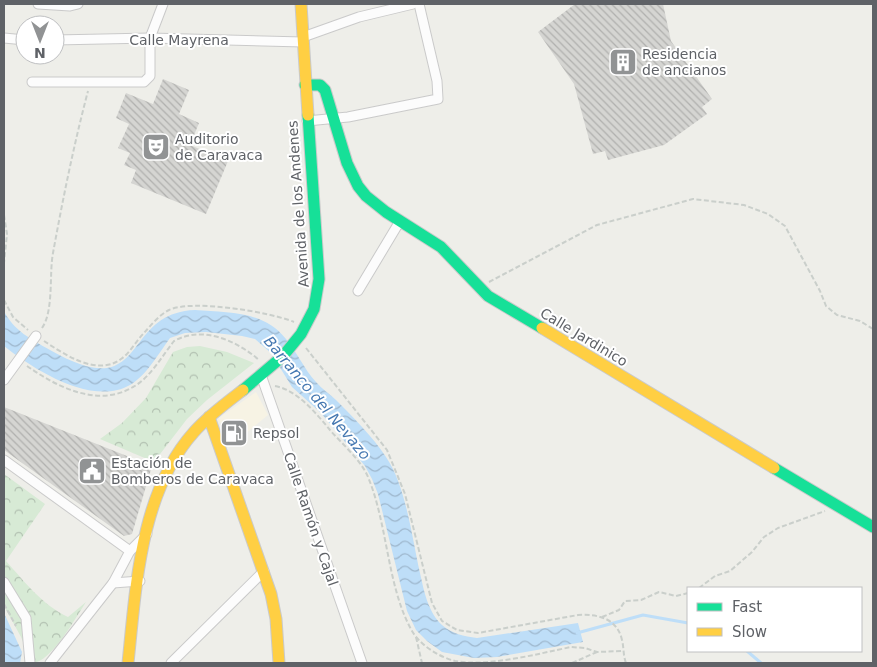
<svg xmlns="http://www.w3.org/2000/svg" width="877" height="667" font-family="'DejaVu Sans',sans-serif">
  <defs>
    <pattern id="park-crowns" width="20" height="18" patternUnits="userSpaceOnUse" patternTransform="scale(1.25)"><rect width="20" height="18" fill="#d7ead5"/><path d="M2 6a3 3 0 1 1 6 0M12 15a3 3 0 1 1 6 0" fill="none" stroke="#b2c1b1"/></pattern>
    <pattern id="water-waves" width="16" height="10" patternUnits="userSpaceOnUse" patternTransform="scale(1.25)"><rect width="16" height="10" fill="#bedef8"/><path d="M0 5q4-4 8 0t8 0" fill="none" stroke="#9eb7cd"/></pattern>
    <pattern id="building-back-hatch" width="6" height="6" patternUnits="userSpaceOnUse" patternTransform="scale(1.25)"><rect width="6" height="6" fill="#d5d5d2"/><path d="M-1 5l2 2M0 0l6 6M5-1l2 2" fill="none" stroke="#b0b0ae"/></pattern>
  </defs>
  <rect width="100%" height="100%" fill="#eeeee9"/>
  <!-- commercial -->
  <polygon fill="#f7f3e4" points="256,392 268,415 228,448 219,418"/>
  <!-- park -->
  <g fill="url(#park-crowns)">
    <polygon points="200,346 227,352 254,363 207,400 187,419 154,462 100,439 122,423 146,398 173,352 187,347"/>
    <path d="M 4,474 L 45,504 L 6,561 C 25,582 41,604 68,617 L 86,602 C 76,617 51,663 32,663 L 21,637 L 4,606 Z"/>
  </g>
  <!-- water -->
  <g fill="url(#water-waves)">
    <path d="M 195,310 C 228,313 263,310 286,339 C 297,352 304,369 316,382 C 322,389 330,394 336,400 C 353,417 373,437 386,457 C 406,486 412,538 420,573 C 424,591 428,612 442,625 C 452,634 464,636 477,638 L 578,623 L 583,642 L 497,657 L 474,658 L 442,652 L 427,641 L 416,630 L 407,611 L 378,494 L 372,479 L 365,466 L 321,413 L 292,387 L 271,353 L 255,339 L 242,336 L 206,332 L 185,333 L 170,338 C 159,353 146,376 130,385 C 92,407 33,369 4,346 L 4,311 C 13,330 32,340 50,350 C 150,407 119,313 195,310 Z"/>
    <polygon points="4,613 22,652 20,663 4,663"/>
  </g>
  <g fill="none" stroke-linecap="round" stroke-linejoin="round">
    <!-- stream -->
    <g stroke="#bedef8" stroke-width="3">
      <polyline points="577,633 643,615 688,623"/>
      <polyline points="747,651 761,663"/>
    </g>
  </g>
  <!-- building -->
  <g fill="url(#building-back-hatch)">
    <polygon points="575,4 663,4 671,41 712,99 702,107 707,114 664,145 608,160 605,151 593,154 574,84 538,32"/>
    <polygon points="163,79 189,90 179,114 199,123 190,145 228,161 206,214 131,183 136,170 124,165 130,153 118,148 129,124 116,118 126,93 153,104"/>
    <polygon points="4,407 152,466 132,534 124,536 4,450"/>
  </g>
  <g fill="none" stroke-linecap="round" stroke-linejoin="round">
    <!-- street casing -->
    <g stroke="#cacaca" stroke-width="11">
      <g id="street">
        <polyline points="38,4 70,6 78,4"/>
        <polyline points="303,37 359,17 413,4"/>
        <polyline points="4,38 25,40"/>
        <polyline points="55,40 150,38 303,42"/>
        <polyline points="32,82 144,82 150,76 150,38 163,4"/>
        <polyline points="307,121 348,117 438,99 437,81 419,4"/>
        <polyline points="358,291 400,221"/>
        <polyline points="261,375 362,663"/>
        <polyline points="4,380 36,336"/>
        <polyline points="4,460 130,551"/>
        <polyline points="4,582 26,618 30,663"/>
        <polyline points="113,583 140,581"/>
        <polyline points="50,663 113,583 130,551 147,534"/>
        <polyline points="171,663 264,571"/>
      </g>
    </g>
    <!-- fast casing -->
    <g stroke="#cacaca" stroke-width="13">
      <g id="fast">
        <polyline points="305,85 320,85 325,90 347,163 358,186 366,196 386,212 441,247 488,296 542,328"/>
        <polyline points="243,390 283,356 301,334 314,309 319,279 308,115"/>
        <polyline points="774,468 873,527"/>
      </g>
    </g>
    <!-- slow casing -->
    <g stroke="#cacaca" stroke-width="13">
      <g id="slow">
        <polyline points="301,4 308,115"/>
        <polyline points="542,328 774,468"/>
        <polyline points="209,417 271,594 276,619 279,663"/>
        <path d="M 128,663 C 136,587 140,492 194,432 C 208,416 226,403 243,390"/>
      </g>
    </g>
    <!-- path -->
    <g stroke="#cacfcb" stroke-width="2" stroke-dasharray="5 2.5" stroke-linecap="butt">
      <polyline points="4,215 7,234 4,263"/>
      <polyline points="489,282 597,225 693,199 744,205 768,214 785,226 820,291 826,306 837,315 860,321 873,329"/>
      <polyline points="4,300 13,317 28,330"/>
      <path d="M 42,328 C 54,311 49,273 53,253 C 63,198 74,144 88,91"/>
      <path d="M 44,341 C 64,354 97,377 121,359 C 130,353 136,341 144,333 C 151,325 159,315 169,310 C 192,299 270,312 294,322"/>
      <path d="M 306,348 L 387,450 L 405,494 L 432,603 L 442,621 L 457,630 L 478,633 L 578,615 C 598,614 617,618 622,640 C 624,648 623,655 626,663"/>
      <path d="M 27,366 C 57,387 98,408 133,387 C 150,378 162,356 174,341 C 203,325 237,341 259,360"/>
      <path d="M 275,386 C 297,390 316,413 330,430 C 342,444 361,460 368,477 C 388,525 387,587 412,631 C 420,645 439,657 455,661 C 488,667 537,654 571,647 L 585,648 L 597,652 L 623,651"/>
      <polyline points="699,588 715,576 730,571 752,552 764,537 778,528 825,511"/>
      <polyline points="4,604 16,626"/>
      <polyline points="602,617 619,610 625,601 641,600 659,592 676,596 688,593"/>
      <polyline points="416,637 422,663"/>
      <polyline points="572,663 597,652"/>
    </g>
    <!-- street -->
    <use href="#street" stroke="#fcfcfc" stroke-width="9"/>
    <!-- fast -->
    <use href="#fast" stroke="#16e098" stroke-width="11"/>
    <!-- slow -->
    <use href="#slow" stroke="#ffcf43" stroke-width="11"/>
  </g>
  <!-- icons -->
  <defs>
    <g id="building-square" transform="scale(1.4375)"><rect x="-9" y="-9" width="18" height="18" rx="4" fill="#919394" stroke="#fff"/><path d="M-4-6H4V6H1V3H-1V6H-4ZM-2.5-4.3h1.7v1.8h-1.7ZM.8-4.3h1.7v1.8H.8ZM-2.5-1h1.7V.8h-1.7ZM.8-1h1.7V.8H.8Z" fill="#fff"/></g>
    <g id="theatre-square" transform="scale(1.4375)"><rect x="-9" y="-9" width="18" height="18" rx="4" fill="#919394" stroke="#fff"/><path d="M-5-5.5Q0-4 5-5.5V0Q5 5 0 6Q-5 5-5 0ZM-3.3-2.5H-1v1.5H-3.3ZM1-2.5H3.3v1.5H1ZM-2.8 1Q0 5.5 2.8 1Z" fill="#fff"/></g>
    <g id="fuel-square" transform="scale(1.4375)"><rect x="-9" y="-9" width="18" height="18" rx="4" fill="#919394" stroke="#fff"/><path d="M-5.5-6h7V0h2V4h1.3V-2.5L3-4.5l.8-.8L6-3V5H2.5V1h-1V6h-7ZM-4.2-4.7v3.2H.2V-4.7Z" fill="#fff"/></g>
    <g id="civic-square" transform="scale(1.4375)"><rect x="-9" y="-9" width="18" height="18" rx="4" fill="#919394" stroke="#fff"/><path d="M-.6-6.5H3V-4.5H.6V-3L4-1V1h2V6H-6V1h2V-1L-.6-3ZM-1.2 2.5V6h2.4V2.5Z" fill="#fff"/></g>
  </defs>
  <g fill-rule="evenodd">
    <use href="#building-square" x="623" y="62"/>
    <use href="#theatre-square" x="156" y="147"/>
    <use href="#fuel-square" x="234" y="433"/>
    <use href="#civic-square" x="92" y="471"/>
  </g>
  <g text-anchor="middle" stroke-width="4" stroke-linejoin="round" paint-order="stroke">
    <!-- street labels -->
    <g font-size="14" fill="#5f6267" stroke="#fff">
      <text x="179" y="45">Calle Mayrena</text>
      <text transform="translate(298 204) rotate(-94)" y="5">Avenida de los Andenes</text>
      <text transform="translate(584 337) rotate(31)" y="5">Calle Jardinico</text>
      <text transform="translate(311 519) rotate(71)" y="5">Calle Ramón y Cajal</text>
    </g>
    <!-- poi labels -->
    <g font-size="14" fill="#5f6267" stroke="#fff" text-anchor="start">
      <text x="642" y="59">Residencia<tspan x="642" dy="16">de ancianos</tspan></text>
      <text x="175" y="144">Auditorio<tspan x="175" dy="16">de Caravaca</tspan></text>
      <text x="253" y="438">Repsol</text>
      <text x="111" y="468">Estación de<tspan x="111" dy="16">Bomberos de Caravaca</tspan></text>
    </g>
    <!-- water labels -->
    <g font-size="15" font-style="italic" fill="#4578b1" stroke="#fff">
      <text transform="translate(317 398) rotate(50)" y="5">Barranco del Nevazo</text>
    </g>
  </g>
  <!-- border -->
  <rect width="877" height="667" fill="none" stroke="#5f6267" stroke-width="10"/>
  <!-- legend -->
  <rect x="687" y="587" width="175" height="65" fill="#ffffff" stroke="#bfc0c2"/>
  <rect x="697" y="603" width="25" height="8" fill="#16e098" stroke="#bfc0c2"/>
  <text x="732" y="612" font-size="15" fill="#5f6267">Fast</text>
  <rect x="697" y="628" width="25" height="8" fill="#ffcf43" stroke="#bfc0c2"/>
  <text x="732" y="637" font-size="15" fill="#5f6267">Slow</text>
  <!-- north arrow -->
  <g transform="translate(40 40) rotate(180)"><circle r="24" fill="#ffffff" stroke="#bfc0c2"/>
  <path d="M0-4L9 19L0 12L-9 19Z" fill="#919394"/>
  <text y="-8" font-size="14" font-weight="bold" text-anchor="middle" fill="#5f6267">N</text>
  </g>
</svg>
